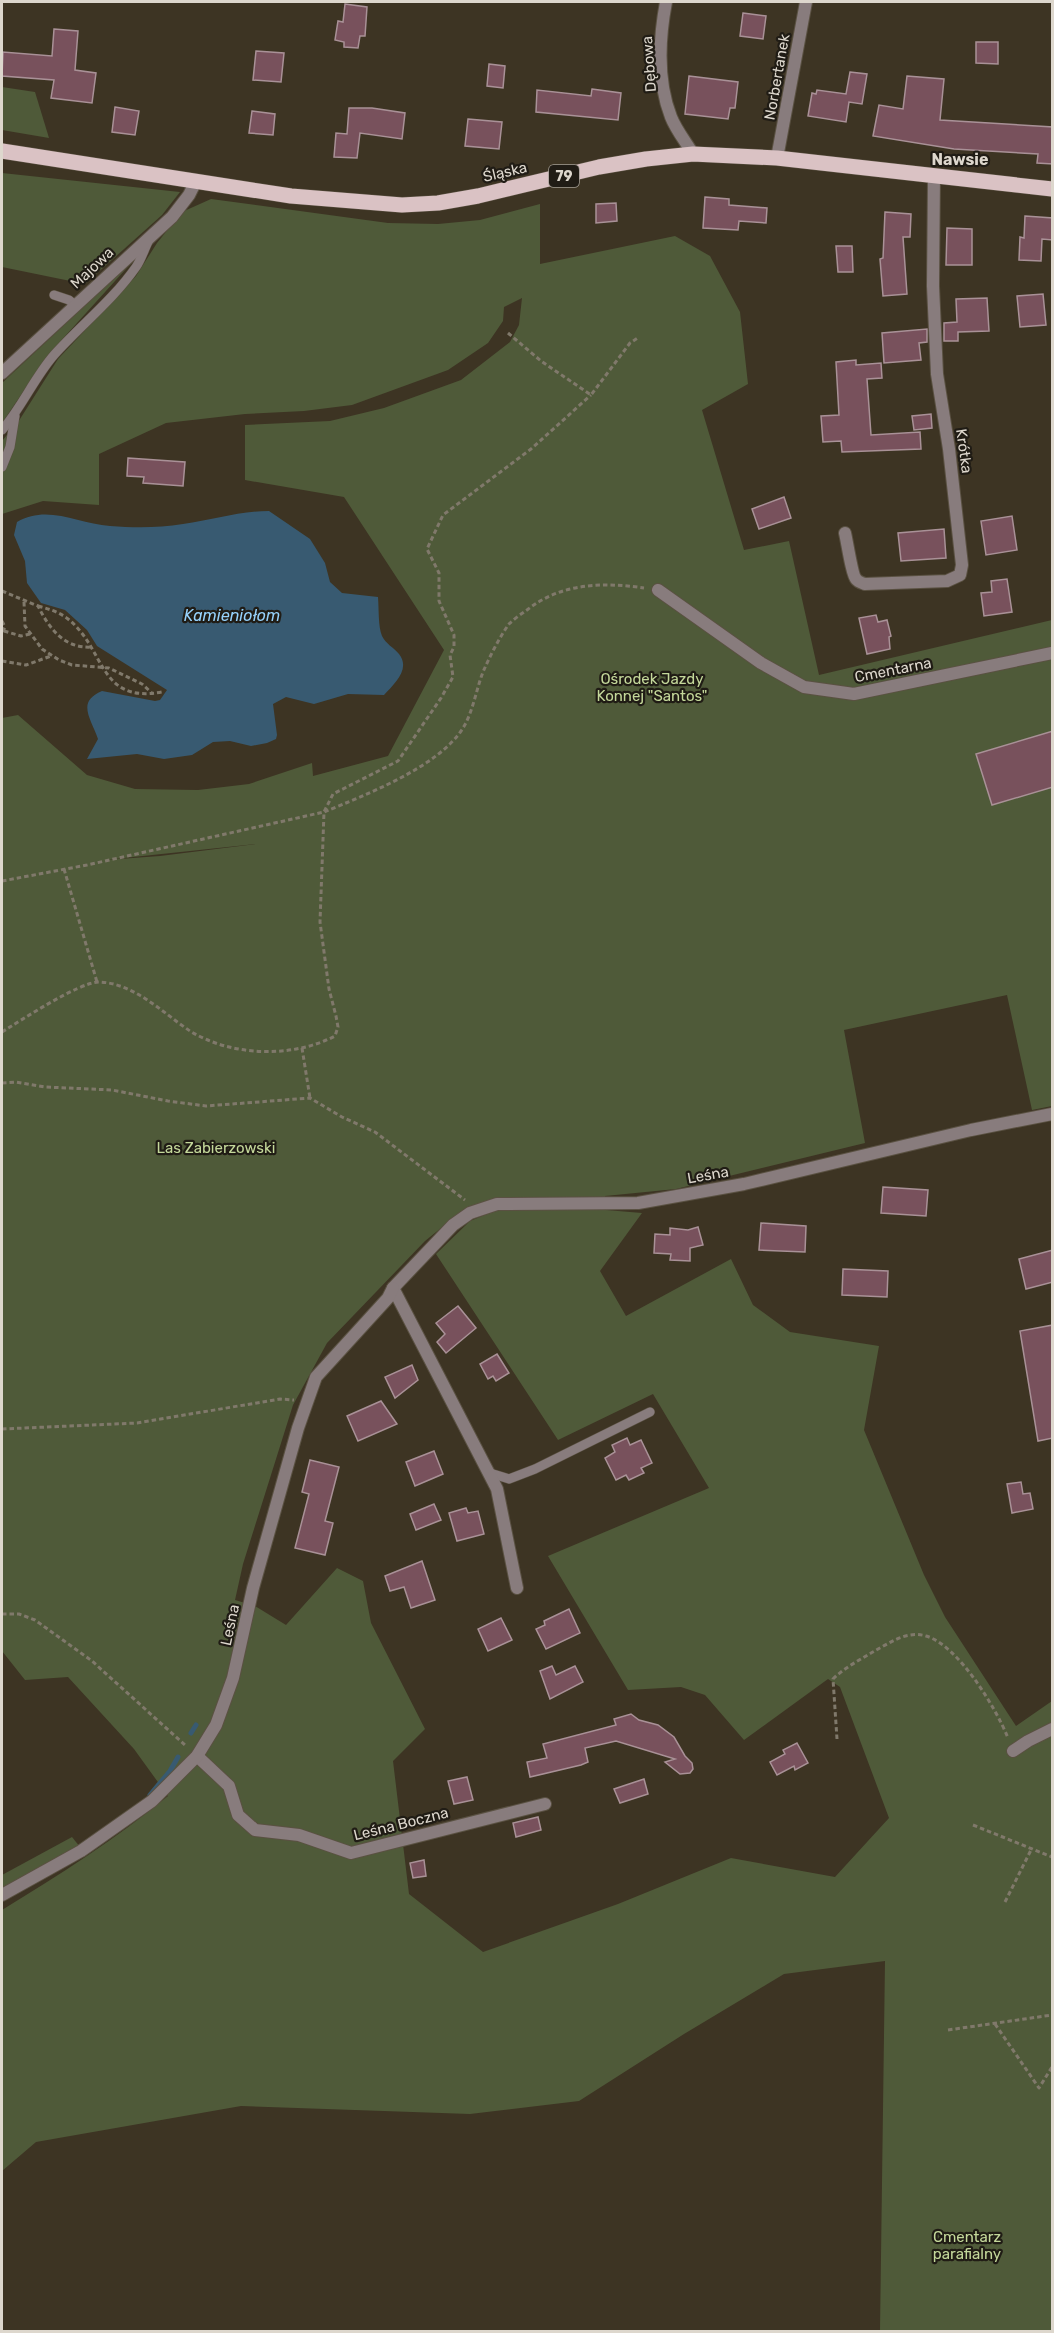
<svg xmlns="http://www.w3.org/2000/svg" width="1054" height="2333" font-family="Rubik,sans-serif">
  <rect width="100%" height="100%" fill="#3d3423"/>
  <!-- green -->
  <g fill="#4f5a39" fill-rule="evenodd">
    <polygon points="2,87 35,92 49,138 2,130"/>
    <polygon points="2,173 180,192 162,215 85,284 2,267"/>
    <path d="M 211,199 L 388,223 L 438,224 L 480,220 L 540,204 L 540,264 L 675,236 L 710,256 L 740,312 L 748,384 L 702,410 L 744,550 L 789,541 L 819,675 L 1052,620 L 1052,1106 L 1032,1110 L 1007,995 L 844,1030 L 865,1143 L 676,1189 L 605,1196 L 606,1210 L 642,1213 L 600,1271 L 626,1316 L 731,1259 L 753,1305 L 790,1332 L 879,1346 L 864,1430 L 924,1575 L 945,1617 L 1016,1726 L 1052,1701 L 1052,2331 L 873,2331 L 880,2330 L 885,1961 L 784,1974 L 684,2034 L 579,2101 L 470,2114 L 241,2106 L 36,2142 L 2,2171 L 2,1910 C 59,1875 116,1839 168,1796 L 134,1749 L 68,1677 L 25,1680 L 2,1651 L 2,718 L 18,715 L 87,775 L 135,789 L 198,790 L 249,784 L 312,763 L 313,776 L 388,756 L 444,650 L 344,497 L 245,480 L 245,425 L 330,421 L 384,408 L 461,380 L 510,342 L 519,325 L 522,298 L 504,307 L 503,321 L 488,343 L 448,370 L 352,405 L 304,411 L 245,414 L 166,423 L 99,454 L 99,505 L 43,501 L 2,514 L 2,441 L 20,419 L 58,359 L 136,276 L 157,243 L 182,212 ZM 257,844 L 160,856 L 105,860 ZM 495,1198 L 502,1208 L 470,1221 L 436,1254 L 558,1440 L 653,1394 L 709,1488 L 548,1556 L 628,1690 L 681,1687 L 705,1695 L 744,1740 L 828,1679 L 840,1687 L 889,1818 L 835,1877 L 731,1858 L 618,1904 L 483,1952 L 409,1894 L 393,1761 L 425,1729 L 371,1623 L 363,1581 L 337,1568 L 286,1625 L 255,1606 L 235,1600 L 243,1564 L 293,1405 L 327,1343 L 425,1241 L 461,1212 Z"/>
    <polygon points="134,260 48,355 2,423 2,383"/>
    <polygon points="72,1837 80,1847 2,1891 2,1875"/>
  </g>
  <!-- water -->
  <path fill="#385a71" d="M 269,511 L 310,539 L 325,563 L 330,582 L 342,593 L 378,597 C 379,609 378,626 382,636 C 386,644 393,647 399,654 C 411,669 394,684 384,695 L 348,694 L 314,704 L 286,697 L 273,704 L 277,735 L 276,739 L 267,743 L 251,746 L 230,741 L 213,742 L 192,755 L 164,759 L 137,754 L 87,759 L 98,739 C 91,718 76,702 102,691 L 155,701 L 160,700 L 167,690 L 97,646 L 87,630 L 65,610 L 41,603 L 27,583 L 25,561 L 14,535 L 17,522 C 48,504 78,524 110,526 C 135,528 159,528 183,524 C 213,520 239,511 269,511 Z"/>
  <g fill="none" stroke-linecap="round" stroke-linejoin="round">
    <!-- stream -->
    <g stroke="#385a71" stroke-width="5">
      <polyline points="191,1733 196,1725"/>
      <polyline points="150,1795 170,1771 178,1757"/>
    </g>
  </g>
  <!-- building -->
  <g fill="#78515c" stroke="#a99197" stroke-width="1.5">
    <polygon points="345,4 367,7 365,36 360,36 358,48 344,47 344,42 335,40 338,21 343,22"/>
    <polygon points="743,13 766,16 763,39 740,36"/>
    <polygon points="54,29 78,31 75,70 96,73 92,103 51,98 54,80 2,76 3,52 52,56"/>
    <polygon points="976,42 998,42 998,64 976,63"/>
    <polygon points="256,51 284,53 281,82 253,80"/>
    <polygon points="489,64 505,66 503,88 487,86"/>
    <polygon points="850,72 867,74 862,104 849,102 846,122 808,116 812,93 816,94 817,90 846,94"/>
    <polygon points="689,76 738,82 735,108 730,108 728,119 685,114"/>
    <polygon points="907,76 944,79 940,120 1053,127 1053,164 1037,163 1038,154 954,149 873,136 879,105 903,109"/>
    <polygon points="592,89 621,93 618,120 536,112 537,90 591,96"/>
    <polygon points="115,107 139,111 135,135 112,132"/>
    <polygon points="349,108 372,108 405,113 402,139 360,133 357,158 334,157 336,133 347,134"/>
    <polygon points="252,111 275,114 273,135 249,133"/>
    <polygon points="468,119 502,122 499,149 465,146"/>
    <polygon points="705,197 729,199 729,205 767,208 766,223 739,221 738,230 703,228"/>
    <polygon points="616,203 617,221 596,223 596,204"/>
    <polygon points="885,212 911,214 910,237 903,237 907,294 883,296 880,259 883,258"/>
    <polygon points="1025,216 1053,218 1053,240 1042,239 1041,261 1019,260 1020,237 1024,238"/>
    <polygon points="947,228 972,229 972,265 946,265"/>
    <polygon points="836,246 852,246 853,272 838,272"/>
    <polygon points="1043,294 1046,325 1020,327 1017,296"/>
    <polygon points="987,298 989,331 958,332 958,341 944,341 944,323 957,322 956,299"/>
    <polygon points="927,329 927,342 919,343 921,360 884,363 882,333"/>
    <polygon points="856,360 856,365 881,363 882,378 867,379 871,435 920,432 921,449 842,452 841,441 823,442 821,416 839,415 836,362"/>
    <polygon points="931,414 932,428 914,430 912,416"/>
    <polygon points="128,458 185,462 183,486 143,483 144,477 127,476"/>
    <polygon points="784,497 791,518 759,529 752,509"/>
    <polygon points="1012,516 1017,550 986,555 981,521"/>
    <polygon points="944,529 946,558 901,561 898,533"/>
    <polygon points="1007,579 1012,612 984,616 981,593 992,592 991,581"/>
    <polygon points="876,615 878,622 887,620 891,636 889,637 890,649 867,654 859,618"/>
    <polygon points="1053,731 1053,787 992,805 976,754"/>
    <polygon points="883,1187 928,1190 926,1216 881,1213"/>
    <polygon points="761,1223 806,1226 805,1252 759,1250"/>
    <polygon points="698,1227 703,1245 690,1248 690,1261 670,1260 671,1254 654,1253 655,1234 670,1235 670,1228 688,1230"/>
    <polygon points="1053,1250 1053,1282 1026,1289 1019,1259"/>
    <polygon points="843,1269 888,1271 887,1297 842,1295"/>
    <polygon points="458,1306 476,1328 446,1353 437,1342 445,1334 436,1323"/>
    <polygon points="1053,1325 1053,1438 1038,1441 1020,1331"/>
    <polygon points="497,1354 509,1373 496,1381 493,1376 488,1379 480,1364"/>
    <polygon points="412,1365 418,1380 395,1398 385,1377"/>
    <polygon points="381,1401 397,1424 358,1441 347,1416"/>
    <polygon points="627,1438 630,1445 641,1440 652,1463 641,1468 644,1473 629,1480 626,1475 616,1480 605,1458 615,1452 612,1445"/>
    <polygon points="434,1451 443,1474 415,1486 406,1462"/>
    <polygon points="310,1460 339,1467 325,1521 333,1523 325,1555 295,1548 309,1494 302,1492"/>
    <polygon points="1021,1482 1023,1494 1030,1493 1033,1509 1012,1513 1007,1484"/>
    <polygon points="434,1504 441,1520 416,1530 410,1514"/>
    <polygon points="466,1508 468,1513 478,1511 484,1534 457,1541 449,1513"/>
    <polygon points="422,1561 435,1600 411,1608 404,1587 390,1591 385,1576"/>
    <polygon points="569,1609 580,1633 546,1649 536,1629 545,1625 544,1621"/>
    <polygon points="501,1618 512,1640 488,1651 478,1629"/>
    <polygon points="552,1666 556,1675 575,1666 583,1682 550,1699 540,1671"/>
    <polygon points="631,1714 639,1720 658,1725 674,1737 685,1756 692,1763 693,1769 690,1773 680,1774 665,1762 675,1759 616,1741 585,1748 588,1762 581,1765 530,1777 527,1762 547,1758 543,1744 616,1725 614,1719"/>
    <polygon points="797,1743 808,1763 795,1770 794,1766 777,1775 770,1762 785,1754 783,1750"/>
    <polygon points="467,1777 473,1800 454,1804 448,1781"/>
    <polygon points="644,1779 648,1794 620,1803 614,1789"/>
    <polygon points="538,1817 541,1830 516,1837 513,1823"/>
    <polygon points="424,1860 426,1876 413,1878 410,1863"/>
  </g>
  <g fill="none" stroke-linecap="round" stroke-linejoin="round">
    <!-- service casing -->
    <g stroke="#5a5142" stroke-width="10">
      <g id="service">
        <polyline points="54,295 69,300 75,305"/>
        <path d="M 2,430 C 22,407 34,378 54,355 C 81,325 113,300 136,267 C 141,260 144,250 148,242"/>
        <polyline points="2,467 10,447 15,416"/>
        <polyline points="490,1473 509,1479 535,1469 650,1412"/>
      </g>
    </g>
    <!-- minor casing -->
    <g stroke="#5a5142" stroke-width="14">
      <g id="minor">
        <path d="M 666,2 C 659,39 657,81 671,117 C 676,130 686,142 693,154"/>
        <polyline points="777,158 806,2"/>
        <polyline points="2,373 172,217 189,195 196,181"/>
        <path d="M 845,533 C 847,541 852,575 856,579 C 858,582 862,583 865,584 L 947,581 L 960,575 L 962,565 L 949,449 L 937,374 L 933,286 L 934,175"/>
        <polyline points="658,590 761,663 804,687 854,694 1052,653"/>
        <polyline points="517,1588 497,1489 393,1288 453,1225 470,1213 497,1204 638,1203 744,1184 971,1130 1052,1114"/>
        <polyline points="1013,1751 1028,1741 1052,1729"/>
        <polyline points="197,1756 229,1786 238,1815 255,1830 299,1835 351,1853 545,1804"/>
        <polyline points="2,1895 81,1851 152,1801 197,1756 216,1725 233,1678 253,1588 298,1428 316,1377 388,1298 393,1288"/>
      </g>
    </g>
    <!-- primary casing -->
    <g stroke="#5a5142" stroke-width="16">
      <polyline id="primary" points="2,151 291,196 402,205 438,203 478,196 599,167 646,159 693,154 777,158 1052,189"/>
    </g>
    <!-- path -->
    <g stroke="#80796b" stroke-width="3" stroke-dasharray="4.5 3" stroke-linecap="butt">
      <polyline points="508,333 541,361 591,395 630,343 639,337"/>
      <path d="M 2,591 L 38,606 C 49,628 64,649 92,647"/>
      <polyline points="24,602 25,626 42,649 59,660 72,665 109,668 142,684 153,694"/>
      <path d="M 38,606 C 49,609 59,612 68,619 C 106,649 98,704 162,692"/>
      <polyline points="2,621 5,627 2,633"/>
      <polyline points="4,631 21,636 30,634"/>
      <polyline points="2,661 26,665 51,656"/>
      <polyline points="64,869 97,982"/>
      <path d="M 2,881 L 87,865 L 324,812 C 365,795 439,767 463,728 C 473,712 476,690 483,672 C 490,656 499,638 509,624 C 514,619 521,614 527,610 C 561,583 602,582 644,588"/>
      <path d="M 2,1032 C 20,1021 79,982 99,982 C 134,983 163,1013 190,1031 C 232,1057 293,1058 335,1036 L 338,1027 L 336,1016 L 329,989 L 320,922 L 324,812 L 333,794 L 398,761 L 441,698 L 453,677 L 450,655 L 454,647 L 454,635 L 439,601 L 439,573 L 427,549 L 443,515 L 531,449 L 591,395"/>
      <polyline points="302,1048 310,1098"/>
      <polyline points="2,1083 16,1082 45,1087 112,1090 168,1101 206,1106 310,1098 342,1117 375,1132 465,1200"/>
      <polyline points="2,1429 137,1423 280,1399 294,1400"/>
      <polyline points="2,1614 19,1614 35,1620 92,1661 186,1746"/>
      <path d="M 837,1739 L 833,1679 C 844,1668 858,1661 871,1653 C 888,1644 906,1630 926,1636 C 958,1645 996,1708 1008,1738"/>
      <polyline points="973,1825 1052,1857"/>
      <polyline points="1005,1902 1032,1848"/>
      <polyline points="995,2024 1039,2088 1052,2067"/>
      <polyline points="948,2030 1052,2015"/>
    </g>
    <!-- service -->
    <use href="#service" stroke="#887c7d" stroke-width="9"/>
    <!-- minor -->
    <use href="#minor" stroke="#887c7d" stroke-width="12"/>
    <!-- primary -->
    <use href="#primary" stroke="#dac2c4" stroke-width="15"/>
  </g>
  <g text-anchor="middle" stroke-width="4.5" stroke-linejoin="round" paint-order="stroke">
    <!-- shield labels -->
    <rect fill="#201c15" stroke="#a49f96" stroke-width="1.5" x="549" y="165" width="30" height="22" rx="4.5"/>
    <g font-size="14" font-weight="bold" fill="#ddd7cd">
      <text x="564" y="181">79</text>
    </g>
    <!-- street labels -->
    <g font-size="15" fill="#ddd7cd" stroke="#201c15">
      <text transform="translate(649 64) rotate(-94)" y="5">Dębowa</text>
      <text transform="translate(777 77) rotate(-80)" y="5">Norbertanek</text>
      <text transform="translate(505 172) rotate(-13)" y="5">Śląska</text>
      <text transform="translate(92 268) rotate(-43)" y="5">Majowa</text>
      <text transform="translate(964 451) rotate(82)" y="5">Krótka</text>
      <text transform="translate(893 670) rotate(-11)" y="5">Cmentarna</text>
      <text transform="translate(708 1175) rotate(-10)" y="5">Leśna</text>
      <text transform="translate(230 1625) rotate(-78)" y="5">Leśna</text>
      <text transform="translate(401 1824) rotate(-14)" y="5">Leśna Boczna</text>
    </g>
    <!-- park labels -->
    <g font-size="15" fill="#c4d89a" stroke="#201c15">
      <text x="652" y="684">Ośrodek Jazdy<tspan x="652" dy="17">Konnej "Santos"</tspan></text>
      <text x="216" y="1153">Las Zabierzowski</text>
      <text x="967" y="2242">Cmentarz<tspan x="967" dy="17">parafialny</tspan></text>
    </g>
    <!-- neighbourhood labels -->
    <g font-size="16" font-weight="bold" fill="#ddd7cd" stroke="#201c15">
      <text x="960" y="165">Nawsie</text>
    </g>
    <!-- water labels -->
    <g font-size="16" font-style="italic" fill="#96d2fc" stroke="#201c15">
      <text x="232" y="621">Kamieniołom</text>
    </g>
  </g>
  <!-- border -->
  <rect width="1054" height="2333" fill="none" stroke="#ddd7cd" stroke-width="6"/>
</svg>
